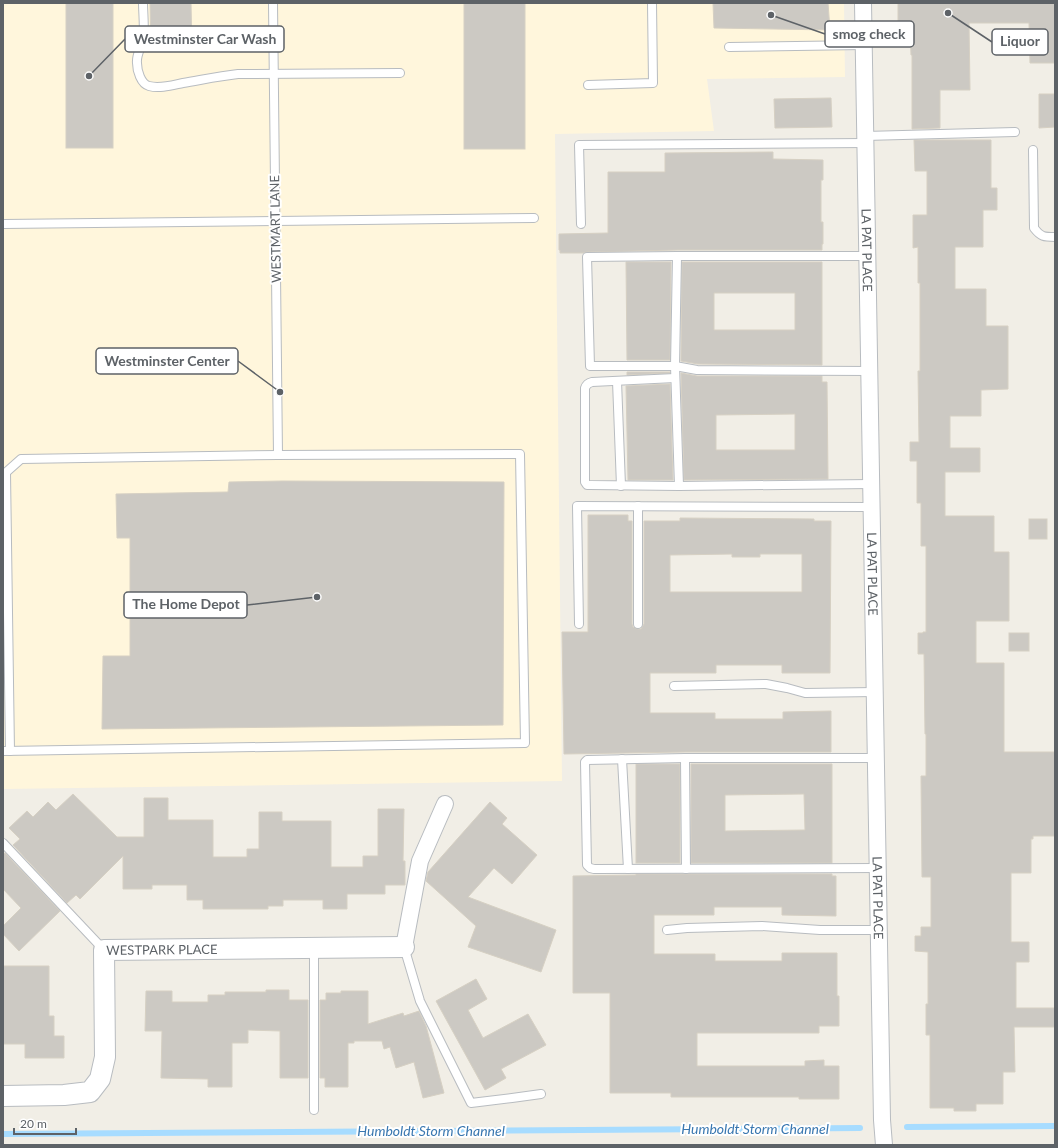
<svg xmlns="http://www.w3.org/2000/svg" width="1058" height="1148" font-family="Lato,sans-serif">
  <rect width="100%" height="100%" fill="#f1eee6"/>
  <!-- commercial -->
  <polygon fill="#fff6dc" points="3,3 844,3 845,77 707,79 714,131 555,134 562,781 3,789"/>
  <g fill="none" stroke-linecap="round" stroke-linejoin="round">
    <!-- stream -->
    <g stroke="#a7dcff" stroke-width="6">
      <polyline points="907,1127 1055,1126"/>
      <polyline points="3,1134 860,1128"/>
    </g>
  </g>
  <!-- building -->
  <g fill="#ccc9c3" stroke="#d6d0c3" fill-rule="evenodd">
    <rect x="66" y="3" width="47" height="145"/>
    <polygon points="150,3 191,3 192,49 151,49"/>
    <rect x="464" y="3" width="61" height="146"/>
    <polygon points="713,3 828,3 830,30 714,28"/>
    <polygon points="898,3 1055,3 1055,63 1030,63 1029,23 969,23 970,90 940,90 940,128 912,129 912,55 911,55 910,23 898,23"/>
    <polygon points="1039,94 1055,94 1055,127 1039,128"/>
    <polygon points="831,98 832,127 775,128 774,99"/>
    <polygon points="914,140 991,140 991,188 997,188 997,210 983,210 983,247 955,247 955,289 986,289 986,326 1008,326 1008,389 981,390 981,416 950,416 950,448 980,448 980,472 945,472 945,516 994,516 994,552 1009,552 1009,621 976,621 976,663 1004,663 1004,752 1055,752 1055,836 1033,836 1033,839 1031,839 1031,873 1011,873 1011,942 1029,942 1029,962 1016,962 1016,1008 1055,1008 1055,1027 1014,1027 1015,1072 1003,1072 1003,1104 976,1104 976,1111 954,1111 954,1108 930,1108 930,1035 926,1035 926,1004 928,1004 928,952 915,951 915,936 921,936 921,927 931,927 931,877 922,877 921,776 926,776 926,734 925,734 924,654 918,654 918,633 923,633 923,632 926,632 926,546 921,546 921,503 917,503 917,461 910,461 910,442 919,442 918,371 920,371 920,283 918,283 918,247 913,248 913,215 927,215 927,171 915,171"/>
    <polygon points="773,152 773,159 823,160 823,180 821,180 821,222 823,222 823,244 822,244 822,250 677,250 587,252 584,253 560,253 560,250 559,250 559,234 608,233 608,172 665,172 665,153"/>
    <polygon points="626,262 671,262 670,360 627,360"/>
    <path d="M 682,262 L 822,262 L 822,365 L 698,364 L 681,361 ZM 714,293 L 795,293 L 795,330 L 714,330 Z"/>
    <polygon points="627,372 670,372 670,373 627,375"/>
    <path d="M 681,373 L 697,376 L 822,376 L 822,382 L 827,382 L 828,479 L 684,480 ZM 795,414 L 795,450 L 716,450 L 716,415 Z"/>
    <polygon points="670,384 673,480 628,480 626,386"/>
    <polygon points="282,481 504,482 503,725 102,729 103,656 130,656 130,538 117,538 116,494 228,492 229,482"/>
    <path d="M 588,515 L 628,515 L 628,521 L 632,521 L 632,624 L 633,627 L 638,629 L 641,629 L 644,624 L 644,521 L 680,521 L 680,518 L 814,519 L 814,521 L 831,521 L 830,673 L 782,673 L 782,665 L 716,665 L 716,673 L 650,673 L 650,713 L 715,713 L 715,719 L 783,719 L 783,712 L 831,711 L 831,752 L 685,752 L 564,754 L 562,632 L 588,632 ZM 732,554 L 732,557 L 760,557 L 760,554 L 802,554 L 802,592 L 670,592 L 670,555 Z"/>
    <rect x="1029" y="519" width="18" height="20"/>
    <rect x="1009" y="633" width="20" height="18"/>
    <rect x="636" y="764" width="44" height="99"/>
    <path d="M 691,764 L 832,764 L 832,863 L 691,863 ZM 804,794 L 805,830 L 725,831 L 725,795 Z"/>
    <polygon points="73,794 117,837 144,837 144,798 168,798 168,820 213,820 213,857 247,857 247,849 259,849 259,812 282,812 282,821 331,821 331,867 363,867 363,856 378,856 378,809 404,809 403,861 405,861 405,885 385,885 385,894 347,894 347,909 323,909 323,900 283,900 283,906 268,906 268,909 203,909 203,900 187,900 187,885 152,885 152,889 123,889 123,856 80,899 76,895 67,903 13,845 20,839 9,828 27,811 33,817 48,802 56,810"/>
    <polygon points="490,802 507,818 502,824 537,855 512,884 494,868 468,897 556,930 541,972 468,947 476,926 426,881 428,872"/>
    <polygon points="5,853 60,911 19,951 3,934 3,926 21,908 3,889 3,854"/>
    <polygon points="636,874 832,874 832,876 836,876 836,916 782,915 782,907 714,907 714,915 654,915 654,954 715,954 715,961 782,961 782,953 837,953 837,996 839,996 839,1026 819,1026 819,1033 697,1033 697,1066 805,1066 805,1061 824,1060 824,1066 839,1066 839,1099 799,1099 799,1097 671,1097 671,1093 610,1093 610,993 573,993 573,876 636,875"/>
    <polygon points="3,966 49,966 49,1016 54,1016 54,1036 64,1036 64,1058 25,1058 25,1044 3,1044"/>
    <polygon points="476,979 487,999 468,1010 483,1038 528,1014 546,1045 501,1069 506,1078 485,1090 436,1001"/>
    <polygon points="266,990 289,990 289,1000 308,1000 308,1078 280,1078 280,1031 248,1030 248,1043 232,1043 232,1087 208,1087 208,1079 161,1078 162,1031 145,1031 146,991 172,991 172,1002 208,1002 208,995 225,995 225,992 266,992"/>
    <polygon points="341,991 368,991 368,1024 403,1013 404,1016 419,1011 426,1026 444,1093 423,1098 414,1062 396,1068 390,1047 384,1049 382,1041 354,1041 354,1043 348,1043 348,1087 325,1087 325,1078 320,1078 320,1000 326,1000 326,993 341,993"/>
  </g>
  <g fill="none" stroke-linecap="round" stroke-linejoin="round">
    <!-- service casing -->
    <g stroke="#b8bcc0" stroke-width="10">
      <g id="service">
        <path d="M 143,3 C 143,12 145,32 143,40 C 141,48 136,55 137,63 C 137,71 141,84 149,86 C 160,89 173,85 183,83 C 201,80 219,76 238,74 L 400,73"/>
        <polyline points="273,3 278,455"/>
        <polyline points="729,47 864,45"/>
        <polyline points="588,85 653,83 652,3"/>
        <polyline points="865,136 1015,132"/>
        <path d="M 1033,150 L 1034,228 C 1041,237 1044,237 1055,237"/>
        <polyline points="3,224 534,218"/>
        <polyline points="581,224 579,145 866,143"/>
        <polyline points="677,256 587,257 590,366 675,366 697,370 869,371"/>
        <polyline points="867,256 677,256 675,366 679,486 871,484"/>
        <path d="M 675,378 L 592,382 C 588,383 586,385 585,388 L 585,482 L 587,485 L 590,485 L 679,486"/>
        <polyline points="617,381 621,486"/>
        <polyline points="6,473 10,751"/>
        <polyline points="3,475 21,459 278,455 520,454 525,743 3,751"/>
        <polyline points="638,506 638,624"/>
        <polyline points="579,624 577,506 872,507"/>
        <polyline points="674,686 766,684 787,688 805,693 875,692"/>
        <polyline points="685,758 686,869"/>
        <polyline points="876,758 685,758 587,760 585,762 587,865 590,868 594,869 878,868"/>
        <polyline points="622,759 628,869"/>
        <polyline points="3,843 104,950"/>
        <polyline points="667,930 687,928 762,926 820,930 879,930"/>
        <polyline points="404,947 420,1001 471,1103 512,1098 541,1094"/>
        <polyline points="314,948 314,1110"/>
      </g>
    </g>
    <!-- minor casing -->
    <g stroke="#b8bcc0" stroke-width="18">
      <g id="minor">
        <path id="s1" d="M 863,3 L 882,1120 L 884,1145"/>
        <polyline points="404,947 420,861 445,804"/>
      </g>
    </g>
    <!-- tertiary casing -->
    <g stroke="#b8bcc0" stroke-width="22">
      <g id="tertiary">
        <path id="s2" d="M 3,1096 L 64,1095 L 90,1092 L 100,1079 L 105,1057 L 104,950 L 404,947"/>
      </g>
    </g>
    <!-- service -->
    <use href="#service" stroke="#fff" stroke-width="8"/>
    <!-- minor -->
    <use href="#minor" stroke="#fff" stroke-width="16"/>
    <!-- tertiary -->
    <use href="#tertiary" stroke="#fff" stroke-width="20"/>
  </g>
  <g text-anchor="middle" stroke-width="4" stroke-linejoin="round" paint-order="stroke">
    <!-- street labels -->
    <g font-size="13" fill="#5d6267" stroke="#fff">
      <text transform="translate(275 229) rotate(-91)" y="5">WESTMART LANE</text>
      <text dy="5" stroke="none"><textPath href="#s1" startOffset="247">LA PAT PLACE</textPath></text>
      <text dy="5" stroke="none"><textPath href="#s1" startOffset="571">LA PAT PLACE</textPath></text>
      <text dy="5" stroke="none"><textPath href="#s1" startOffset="895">LA PAT PLACE</textPath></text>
      <text dy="5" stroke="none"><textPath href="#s2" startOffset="291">WESTPARK PLACE</textPath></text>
    </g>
    <!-- water labels -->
    <g font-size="14" font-style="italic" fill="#3977b0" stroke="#fff">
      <text x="755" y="1134">Humboldt Storm Channel</text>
      <text x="431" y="1136">Humboldt Storm Channel</text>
    </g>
  </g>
  <!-- callouts -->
  <path fill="none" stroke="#5d6267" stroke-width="1.5" d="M771 15L825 34M89 76L125 39M948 13L992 42M280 392L238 361M317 597L247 605"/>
  <g fill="#5d6267" stroke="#fff" stroke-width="1.5">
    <circle cx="771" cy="15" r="4"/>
    <circle cx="89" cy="76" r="4"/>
    <circle cx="948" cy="13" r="4"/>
    <circle cx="280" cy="392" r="4"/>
    <circle cx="317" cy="597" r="4"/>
  </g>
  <g fill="#fff" stroke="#5d6267" stroke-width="1.5">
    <rect x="825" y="21" width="89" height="26" rx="4"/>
    <rect x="125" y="26" width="159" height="26" rx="4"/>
    <rect x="992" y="29" width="56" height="26" rx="4"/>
    <rect x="96" y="348" width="142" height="26" rx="4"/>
    <rect x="124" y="592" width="123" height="26" rx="4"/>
  </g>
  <g font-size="14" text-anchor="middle" font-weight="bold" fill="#5d6267">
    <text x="869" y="39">smog check</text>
    <text x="205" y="44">Westminster Car Wash</text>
    <text x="1020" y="46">Liquor</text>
    <text x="167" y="366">Westminster Center</text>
    <text x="186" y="609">The Home Depot</text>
  </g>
  <!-- border -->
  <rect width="1058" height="1148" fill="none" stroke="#5d6267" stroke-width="8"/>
  <!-- scale -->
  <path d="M14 1128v6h62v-6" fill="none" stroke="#5d6267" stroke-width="2"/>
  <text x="20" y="1128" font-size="12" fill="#5d6267" stroke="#ffffff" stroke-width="3" paint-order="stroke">20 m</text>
</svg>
